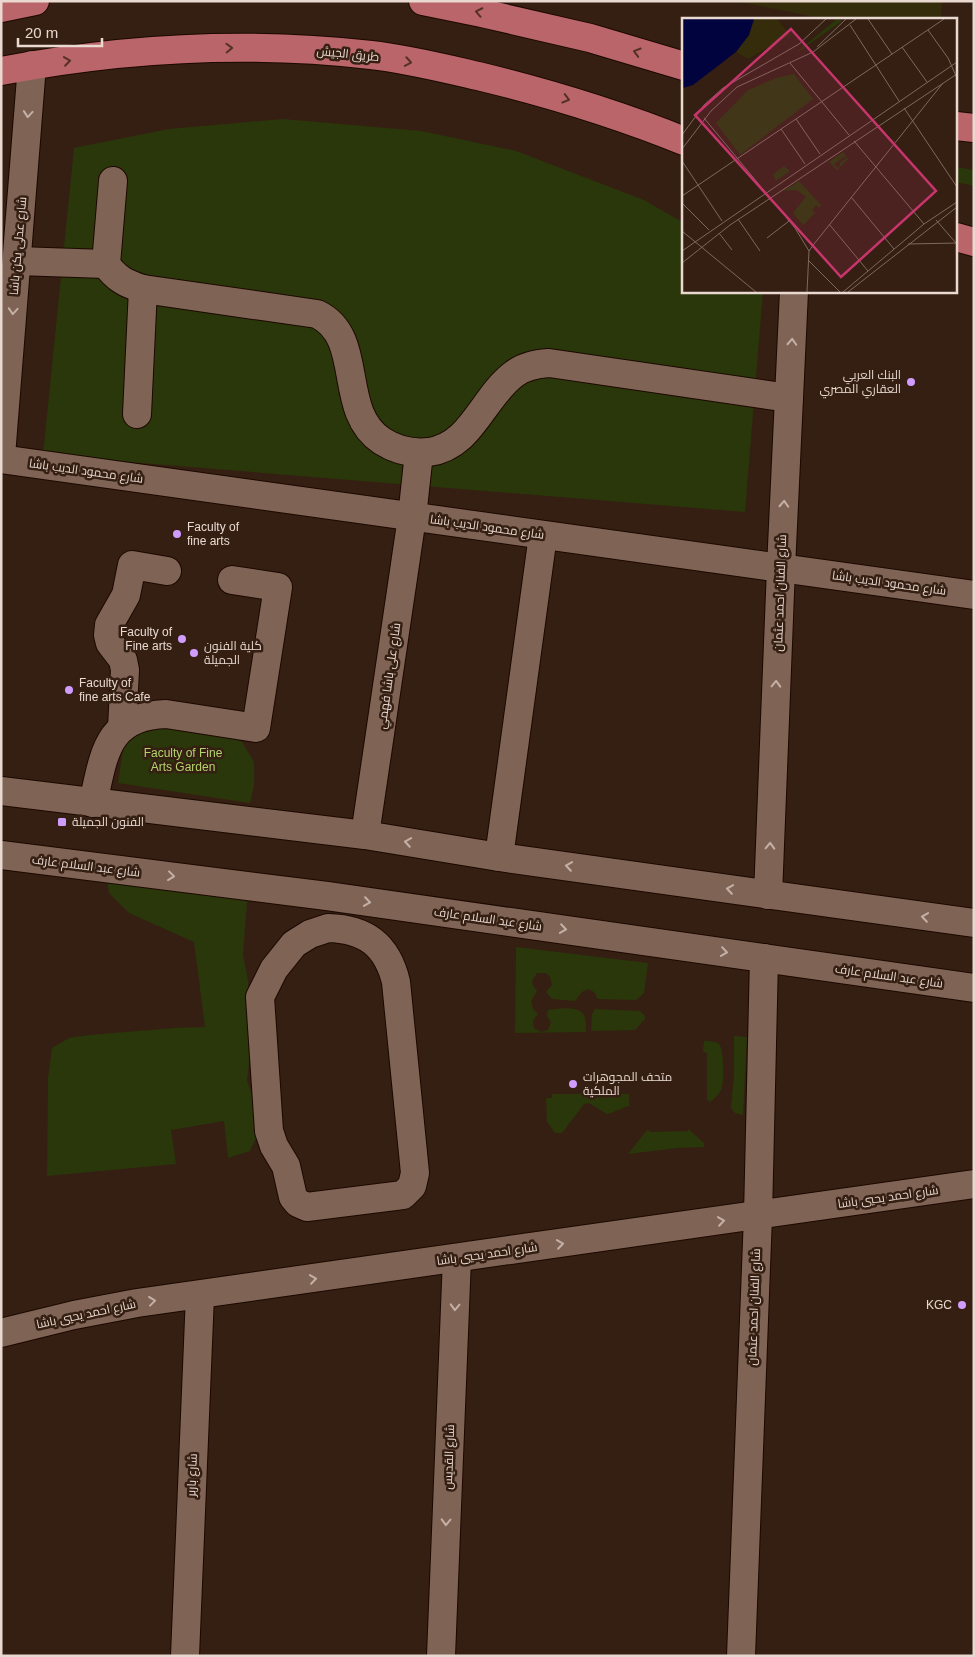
<svg xmlns="http://www.w3.org/2000/svg" width="975" height="1657" font-family="Helvetica,Cairo,sans-serif">
  <rect width="100%" height="100%" fill="#351f12"/>
  <!-- green -->
  <g fill="#2a370a">
    <polygon points="283,119 421,131 516,151 644,200 684,223 684,291 763,291 745,512 43,455 74,148 169,129"/>
    <polygon points="956,167 974,170 974,186 956,182"/>
    <polygon points="161,724 217,733 242,742 254,762 254,786 250,803 118,783 124,743 136,733"/>
    <polygon points="106,873 245,885 247,902 243,955 248,980 251,1047 247,1080 260,1120 256,1138 250,1151 228,1158 224,1121 171,1130 176,1164 47,1176 48,1078 52,1048 69,1038 89,1035 175,1028 205,1027 194,942 129,913 109,893"/>
    <path d="M 516,947 L 648,963 L 644,993 L 636,1000 L 598,999 L 594,992 L 588,989 L 582,992 L 575,1001 L 552,999 L 546,992 L 552,985 L 550,977 L 546,973 L 537,973 L 532,981 L 533,986 L 537,991 L 531,1001 L 533,1009 L 538,1014 L 533,1020 L 534,1028 L 541,1032 L 548,1030 L 551,1022 L 547,1016 L 548,1010 C 557,1009 578,1005 584,1015 C 586,1019 586,1027 586,1032 L 515,1033 Z"/>
    <polygon points="595,1009 640,1011 645,1016 645,1019 635,1030 591,1031 592,1014"/>
    <polygon points="734,1036 747,1037 743,1115 735,1113 731,1108 734,1075"/>
    <path d="M 704,1041 C 709,1041 715,1041 719,1044 C 724,1049 724,1080 722,1087 C 720,1094 715,1098 710,1102 L 707,1099 L 707,1053 L 703,1052 Z"/>
    <path d="M 552,1094 L 629,1094 L 629,1106 C 621,1108 616,1112 607,1114 L 589,1103 L 584,1104 L 562,1133 L 555,1133 L 547,1122 L 546,1098 L 552,1098 Z"/>
    <polygon points="688,1129 704,1143 704,1147 677,1148 628,1154 647,1130 652,1132 688,1131"/>
  </g>
  <!-- sand -->
  <polygon fill="#342c0b" points="736,1 942,1 941,19 824,19"/>
  <g fill="none" stroke-linecap="round" stroke-linejoin="round">
    <!-- minor casing -->
    <g stroke="#1c0801" stroke-width="30">
      <g id="minor">
        <path d="M 113,181 L 106,264 C 116,279 127,284 143,289 L 317,314 C 366,337 336,411 382,441 C 396,450 411,454 429,452 C 472,446 482,398 514,374 C 524,366 536,364 549,363 L 789,398"/>
        <polyline points="17,261 106,264"/>
        <polyline points="137,414 143,289"/>
        <polyline points="1,456 32,65"/>
        <polyline points="1,459 974,595"/>
        <polyline points="122,728 125,670 123,660 110,643 108,635 109,625 126,595 132,565 167,571"/>
        <polyline points="1,791 365,835 499,857 974,923"/>
        <path d="M 93,803 C 104,755 106,716 166,714 L 256,728 L 278,587 L 232,580"/>
        <polyline points="365,835 412,517 419,453"/>
        <polyline points="1,855 327,896 974,988"/>
        <polyline points="499,857 543,535"/>
        <polyline points="768,895 781,568 794,291"/>
        <path d="M 328,928 C 366,929 387,945 396,982 L 415,1173 L 412,1186 L 403,1195 L 307,1207 L 298,1203 L 293,1197 L 286,1166 L 274,1146 L 269,1131 L 260,997 L 274,969 L 294,944 L 310,934 Z"/>
        <polyline points="1,1333 74,1315 137,1303 974,1184"/>
        <polyline points="185,1656 200,1295"/>
        <polyline points="441,1656 457,1258"/>
        <polyline points="741,1656 758,1216 764,958"/>
      </g>
    </g>
    <!-- highway casing -->
    <g stroke="#1c0801" stroke-width="30">
      <g id="highway">
        <polyline points="423,1 482,13 590,38 684,66"/>
        <polyline points="1,8 35,1"/>
        <path d="M 1,71 C 122,48 248,41 371,55 C 407,59 443,68 478,76 C 548,93 617,114 684,141"/>
        <polyline points="956,126 974,128"/>
        <polyline points="956,237 974,242"/>
      </g>
    </g>
    <!-- minor -->
    <use href="#minor" stroke="#7f6456" stroke-width="28"/>
    <!-- highway -->
    <use href="#highway" stroke="#ba6569" stroke-width="28"/>
  </g>
  <!-- one-way arrows -->
  <defs><path id="oneway-chevron" d="M-2-3.5L2.5 0L-2 3.5" fill="none" stroke-width="1.6" stroke-linecap="round" stroke-linejoin="round" transform="scale(1.25)"/></defs>
  <g stroke="#563028">
    <use href="#oneway-chevron" transform="translate(479 12) rotate(-168)"/>
    <use href="#oneway-chevron" transform="translate(229 48) rotate(-2)"/>
    <use href="#oneway-chevron" transform="translate(637 52) rotate(-164)"/>
    <use href="#oneway-chevron" transform="translate(67 61) rotate(-8)"/>
    <use href="#oneway-chevron" transform="translate(408 62) rotate(10)"/>
    <use href="#oneway-chevron" transform="translate(566 99) rotate(16)"/>
  </g>
  <g stroke="#c4b0a6">
    <use href="#oneway-chevron" transform="translate(28 114) rotate(95)"/>
    <use href="#oneway-chevron" transform="translate(13 311) rotate(94)"/>
    <use href="#oneway-chevron" transform="translate(792 342) rotate(-87)"/>
    <use href="#oneway-chevron" transform="translate(784 504) rotate(-87)"/>
    <use href="#oneway-chevron" transform="translate(776 684) rotate(-88)"/>
    <use href="#oneway-chevron" transform="translate(408 842) rotate(-171)"/>
    <use href="#oneway-chevron" transform="translate(770 846) rotate(-88)"/>
    <use href="#oneway-chevron" transform="translate(569 866) rotate(-172)"/>
    <use href="#oneway-chevron" transform="translate(171 876) rotate(7)"/>
    <use href="#oneway-chevron" transform="translate(730 889) rotate(-172)"/>
    <use href="#oneway-chevron" transform="translate(367 902) rotate(8)"/>
    <use href="#oneway-chevron" transform="translate(925 917) rotate(-172)"/>
    <use href="#oneway-chevron" transform="translate(563 929) rotate(8)"/>
    <use href="#oneway-chevron" transform="translate(724 952) rotate(8)"/>
    <use href="#oneway-chevron" transform="translate(721 1221) rotate(-8)"/>
    <use href="#oneway-chevron" transform="translate(560 1244) rotate(-8)"/>
    <use href="#oneway-chevron" transform="translate(313 1279) rotate(-8)"/>
    <use href="#oneway-chevron" transform="translate(152 1301) rotate(-7)"/>
    <use href="#oneway-chevron" transform="translate(455 1307) rotate(92)"/>
    <use href="#oneway-chevron" transform="translate(446 1522) rotate(92)"/>
  </g>
  <!-- markers -->
  <g fill="#d09dff" stroke="#351f12" stroke-width="2">
    <circle cx="911" cy="382" r="5"/>
    <circle cx="177" cy="534" r="5"/>
    <circle cx="182" cy="639" r="5"/>
    <circle cx="194" cy="653" r="5"/>
    <circle cx="69" cy="690" r="5"/>
    <rect x="57" y="817" width="10" height="10" rx="2.5"/>
    <circle cx="573" cy="1084" r="5"/>
    <circle cx="962" cy="1305" r="5"/>
  </g>
  <g text-anchor="middle" stroke-width="5" stroke-linejoin="round" paint-order="stroke">
    <!-- street labels -->
    <g font-size="12" fill="#e9d9d1" stroke="#351f12">
      <text transform="translate(348 54) rotate(6)" y="4">طريق الجيش</text>
      <text transform="translate(18 246) rotate(-85)" y="4">شارع عدلى يكن باشا</text>
      <text transform="translate(86 471) rotate(8)" y="4">شارع محمود الديب باشا</text>
      <text transform="translate(487 527) rotate(8)" y="4">شارع محمود الديب باشا</text>
      <text transform="translate(889 583) rotate(8)" y="4">شارع محمود الديب باشا</text>
      <text transform="translate(780 593) rotate(-88)" y="4">شارع الفنان احمد عثمان</text>
      <text transform="translate(389 676) rotate(-82)" y="4">شارع على باشا فهمي</text>
      <text transform="translate(86 866) rotate(7)" y="4">شارع عبد السلام عارف</text>
      <text transform="translate(488 919) rotate(8)" y="4">شارع عبد السلام عارف</text>
      <text transform="translate(889 976) rotate(8)" y="4">شارع عبد السلام عارف</text>
      <text transform="translate(888 1197) rotate(-8)" y="4">شارع احمد يحيي باشا</text>
      <text transform="translate(487 1254) rotate(-8)" y="4">شارع احمد يحيي باشا</text>
      <text transform="translate(754 1307) rotate(-88)" y="4">شارع الفنان احمد عثمان</text>
      <text transform="translate(86 1314) rotate(-12)" y="4">شارع احمد يحيي باشا</text>
      <text transform="translate(449 1457) rotate(-88)" y="4">شارع القديس</text>
      <text transform="translate(192 1475) rotate(-88)" y="4">شارع باربر</text>
    </g>
    <!-- poi labels -->
    <g font-size="12" fill="#e9d9d1" stroke="#351f12" text-anchor="start">
      <text x="901" y="379" text-anchor="end">البنك العربي<tspan x="901" dy="14">العقاري المصري</tspan></text>
      <text x="187" y="531">Faculty of<tspan x="187" dy="14">fine arts</tspan></text>
      <text x="172" y="636" text-anchor="end">Faculty of<tspan x="172" dy="14">Fine arts</tspan></text>
      <text x="204" y="650">كلية الفنون<tspan x="204" dy="14">الجميلة</tspan></text>
      <text x="79" y="687">Faculty of<tspan x="79" dy="14">fine arts Cafe</tspan></text>
      <text x="72" y="826">الفنون الجميلة</text>
      <text x="583" y="1081">متحف المجوهرات<tspan x="583" dy="14">الملكية</tspan></text>
      <text x="952" y="1309" text-anchor="end">KGC</text>
    </g>
    <!-- park labels -->
    <g font-size="12" fill="#b3d46c" stroke="#351f12">
      <text x="183" y="757">Faculty of Fine<tspan x="183" dy="14">Arts Garden</tspan></text>
    </g>
  </g>
  <!-- overview -->
  <g transform="translate(682 18)">
    <rect width="275" height="275" fill="#351f12"/>
    <path d="M 155,1 L 160,3 L 116,34 L 116,33 ZM 112,56 L 131,81 L 58,137 L 34,105 L 66,72 L 94,60 ZM 161,134 L 164,138 L 152,146 L 157,150 L 158,145 L 165,139 L 166,141 L 155,152 L 147,144 ZM 102,148 L 108,153 L 94,163 L 91,156 ZM 117,163 L 139,187 L 138,190 L 134,187 L 130,192 L 133,195 L 121,207 L 111,195 L 124,179 L 115,172 L 101,173 Z" fill="#2a370a"/>
    <path d="M 72,1 L 95,1 L 108,17 L 66,41 L 54,34 L 67,17 Z" fill="#342c0b"/>
    <path d="M 0,1 L 72,1 L 67,17 L 54,34 L 11,67 L 1,70 Z" fill="#00033d"/>
    <path fill="none" stroke="#7d695e" stroke-width="1" d="M 186,1 L 210,36M 168,7 L 217,83M 246,12 L 266,40 L 275,60M 135,29 L 164,1M 220,29 L 245,64M 108,45 L 167,117M 222,90 L 275,169M 22,100 L 113,210 L 127,233M 114,101 L 138,136M 99,111 L 123,146M 0,117 L 22,87 L 41,70 L 117,26 L 144,1M 172,123 L 242,206M 0,131 L 29,93 L 55,69 L 131,34 L 174,1M 0,143 L 40,203M 0,178 L 262,1M 169,179 L 212,231M 0,185 L 27,212M 56,201 L 78,233M 254,202 L 274,225M 147,206 L 186,253M 0,213 L 74,274M 37,215 L 50,232M 85,220 L 107,203M 226,226 L 275,225M 0,233 L 275,44M 127,243 L 158,274M 0,245 L 48,207 L 275,56M 125,274 L 127,233 L 132,226 L 261,65M 161,274 L 242,206 L 275,184M 166,274 L 275,189"/>
    <path fill="#c8356d" fill-opacity="0.15" stroke="#c8356d" stroke-width="2.5" d="M 109,11 L 254,173 L 159,259 L 13,97 Z"/>
    <rect width="275" height="275" fill="none" stroke="#e9d9d1" stroke-width="2.5"/>
  </g>
  <!-- border -->
  <rect width="975" height="1657" fill="none" stroke="#e9d9d1" stroke-width="5"/>
  <!-- scale -->
  <path d="M18 38v8h84v-8" fill="none" stroke="#e9d9d1" stroke-width="2.5"/>
  <text x="25" y="38" font-size="15" fill="#e9d9d1" stroke="#351f12" stroke-width="4" paint-order="stroke">20 m</text>
</svg>
